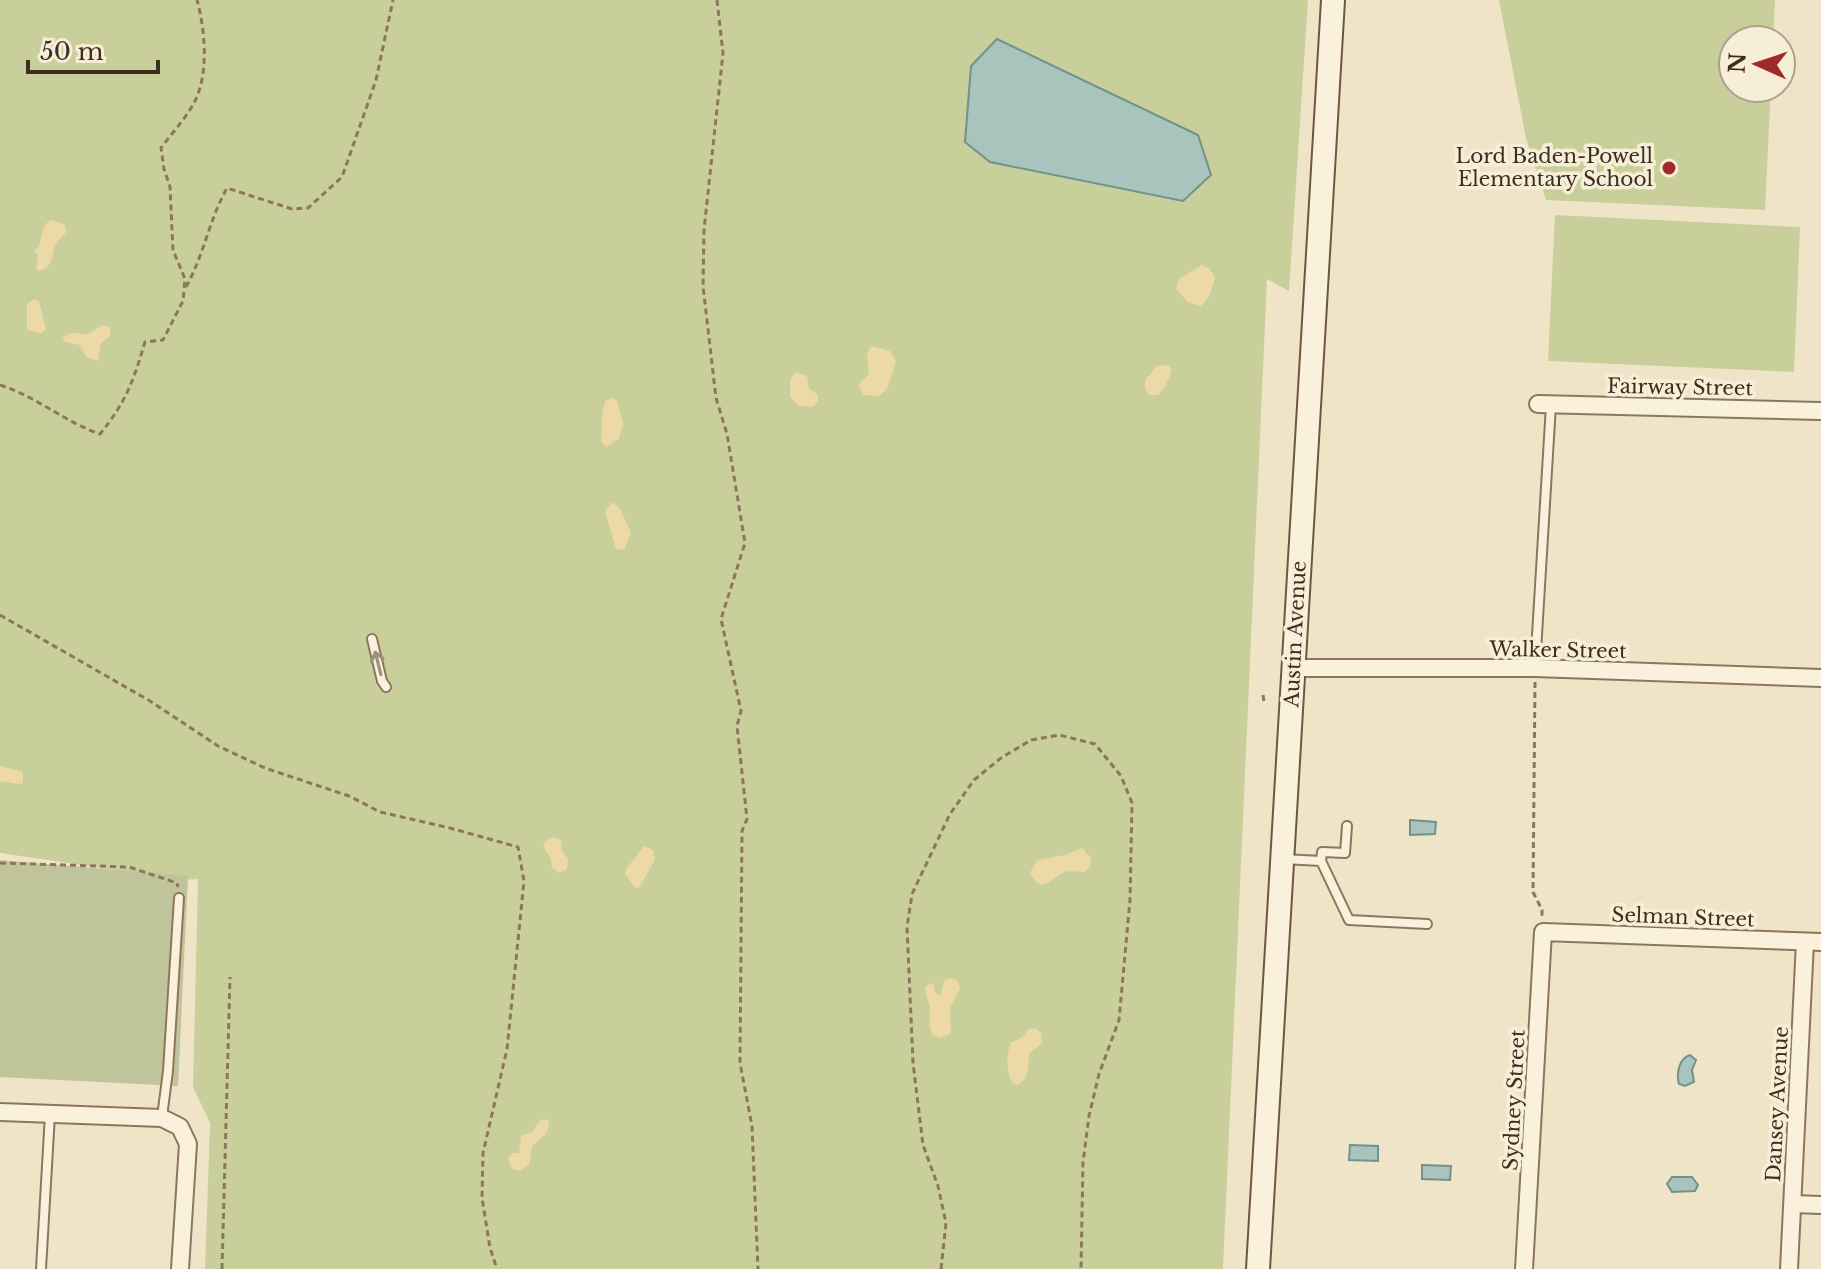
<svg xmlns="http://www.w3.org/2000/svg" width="1821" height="1269" font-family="'Libre Baskerville',serif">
  <rect width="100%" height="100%" fill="#f0e4c8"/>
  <!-- green -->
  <g fill="#c9cf9b">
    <polygon points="0,0 1308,0 1289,291 1267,279 1223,1269 205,1269 210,1123 193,1087 198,879 184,880 0,853"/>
    <polygon points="1499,0 1775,0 1773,40 1733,40 1733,88 1771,88 1765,210 1546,200 1526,138"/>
    <polygon points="1555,215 1800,227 1794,372 1548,361"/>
  </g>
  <!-- sand -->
  <g fill="#ecd9a5">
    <path d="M 53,220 L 65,225 L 66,232 C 64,236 59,239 57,243 C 49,253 57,266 39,271 L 36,268 L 38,255 L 34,250 L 39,247 C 42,237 41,222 53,220 Z"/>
    <polygon points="1202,265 1209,268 1215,277 1210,295 1201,306 1188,302 1176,289 1179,279"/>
    <polygon points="34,299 39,302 46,329 41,333 27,330 27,304"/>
    <polygon points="102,325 110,327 110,336 101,343 98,361 86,357 80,345 65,342 62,338 70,333 88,334"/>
    <polygon points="871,346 890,351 896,362 887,389 879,396 864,395 858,386 869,373 867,355"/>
    <polygon points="1168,365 1172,370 1166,385 1158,395 1150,395 1145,389 1145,380 1157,366"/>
    <polygon points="796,372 807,376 809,388 818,395 818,401 813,407 799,406 790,397 790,380"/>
    <path d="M 612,398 L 617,401 L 623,423 L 619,439 L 606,447 L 601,441 C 602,429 601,410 606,400 Z"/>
    <polygon points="613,502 620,509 631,533 624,550 616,549 605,511"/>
    <polygon points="0,766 23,772 23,783 18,784 0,781"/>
    <polygon points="554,837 561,840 562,851 568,859 567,869 559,873 552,868 551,859 543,846 545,841"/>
    <polygon points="644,846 653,850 655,859 640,887 635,888 625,874 627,868"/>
    <path d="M 1082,848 L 1091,858 L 1090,867 L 1084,872 C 1078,872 1069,870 1063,873 C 1050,879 1041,895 1030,873 L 1037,860 L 1065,855 Z"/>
    <path d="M 951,978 L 958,981 L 960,988 L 950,1008 L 951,1034 L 940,1038 L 933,1035 C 927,1025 931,1019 930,1008 C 929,1000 925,996 925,987 L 931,983 L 934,985 L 935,992 L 940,996 L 944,981 Z"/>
    <path d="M 1036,1028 L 1041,1033 L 1042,1043 L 1029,1054 C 1028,1067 1030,1076 1018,1085 L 1012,1083 C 1006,1071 1006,1054 1011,1042 L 1022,1038 L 1028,1029 Z"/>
    <path d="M 544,1119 L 549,1121 C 549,1136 541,1137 532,1147 L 529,1165 L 520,1171 L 512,1169 L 508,1158 L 513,1153 L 519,1153 L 521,1136 L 533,1131 L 540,1120 Z"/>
  </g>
  <!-- cemetery -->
  <polygon fill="#bfc49a" points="0,860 188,876 178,1086 0,1077"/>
  <!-- water -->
  <g fill="#a9c4bc" stroke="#6f938a" stroke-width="2">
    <polygon points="997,39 1198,135 1211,175 1183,201 990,162 965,142 971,66"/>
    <polygon points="1410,820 1436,822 1435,834 1410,835"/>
    <path d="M 1690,1055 L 1696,1060 L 1692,1070 L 1694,1082 L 1685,1086 L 1679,1084 C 1676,1074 1679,1058 1690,1055 Z"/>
    <polygon points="1350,1145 1378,1146 1378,1161 1349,1160"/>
    <polygon points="1422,1165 1451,1166 1450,1180 1422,1179"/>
    <polygon points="1672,1177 1692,1177 1698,1185 1695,1191 1672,1192 1667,1184"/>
  </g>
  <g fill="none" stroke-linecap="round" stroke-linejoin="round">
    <!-- lane casing -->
    <g stroke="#8d765c" stroke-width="12">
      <g id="lane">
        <polyline points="372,639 382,681 386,687"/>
        <polyline points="1535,668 1551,405"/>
        <polyline points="1283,859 1321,861 1349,920 1427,924"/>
        <polyline points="1321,861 1322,852 1345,853 1347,826"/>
        <polyline points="162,1117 168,1071 179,898"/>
        <polyline points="41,1269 50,1114"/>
      </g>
    </g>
    <!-- street casing -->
    <g stroke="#8d765c" stroke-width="20">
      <g id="street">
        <polyline points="1538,404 1821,411"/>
        <polyline points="1293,668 1535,668 1821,678"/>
        <polyline points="0,1112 162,1118 180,1127 188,1144 180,1269"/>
        <polyline points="1793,1204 1821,1205"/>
        <polyline points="1524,1269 1543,932 1821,942"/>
        <polyline points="1789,1269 1805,942"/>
      </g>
    </g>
    <!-- secondary casing -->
    <g stroke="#6f573f" stroke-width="26">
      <polyline id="secondary" points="1258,1269 1333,0"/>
    </g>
    <!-- path -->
    <g stroke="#8d765c" stroke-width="3" stroke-dasharray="6 4" stroke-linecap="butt">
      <polyline points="717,0 723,53 704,230 703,286 716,398 727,434 745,543 721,619 741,711 737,726 747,819 742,831 740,1063 752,1126 758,1269"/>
      <path d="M 186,287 C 204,255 209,220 227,188 L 292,209 L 308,208 L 342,177 L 376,80 L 393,0"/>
      <path d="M 0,385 C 37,397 65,422 100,434 C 126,402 133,382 145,342 L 163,340 L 183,301 L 185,279 L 173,250 L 170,187 L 164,169 L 161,148 C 172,133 187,117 195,101 C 209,73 205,29 197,0"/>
      <polyline points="0,615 150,701 218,746 265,768 349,796 380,812 450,828 518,847 524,881 507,1049 483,1153 482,1198 490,1248 497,1269"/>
      <polyline points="1535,682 1533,892 1542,910 1542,917"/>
      <polyline points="1263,695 1264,702"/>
      <polyline points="0,863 129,867 177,883 178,887"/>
      <polyline points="222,1269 230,977"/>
      <polyline points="941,1269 946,1223 938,1186 923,1145 913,1063 907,927 912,894 950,814 974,780 1001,758 1031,740 1059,735 1095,744 1121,776 1132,803 1130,900 1119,1020 1099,1074 1089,1116 1083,1162 1081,1269"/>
    </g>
    <!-- lane -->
    <use href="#lane" stroke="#faf1dc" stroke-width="8"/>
    <!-- street -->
    <use href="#street" stroke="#faf1dc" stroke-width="16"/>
    <!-- secondary -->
    <use href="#secondary" stroke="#faf1dc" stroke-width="22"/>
  </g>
  <!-- one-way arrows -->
  <defs><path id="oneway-shaft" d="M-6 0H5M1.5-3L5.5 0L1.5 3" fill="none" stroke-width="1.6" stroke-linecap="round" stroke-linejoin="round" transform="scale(2)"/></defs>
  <use stroke="#9c907e" href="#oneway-shaft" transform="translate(378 663) rotate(-104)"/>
  <!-- markers -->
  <circle fill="#9e2a2b" stroke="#f7eed8" stroke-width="3" cx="1669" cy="168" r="8"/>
  <g text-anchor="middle" stroke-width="7" stroke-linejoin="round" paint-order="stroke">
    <!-- poi labels -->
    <g font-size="20" fill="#3d2e20" stroke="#f7eed8" text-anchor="end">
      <text x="1653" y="163">Lord Baden-Powell<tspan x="1653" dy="23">Elementary School</tspan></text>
    </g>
    <!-- street labels -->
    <g font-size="20" fill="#3d2e20" stroke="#f7eed8">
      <text transform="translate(1680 387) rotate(1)" y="7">Fairway Street</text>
      <text transform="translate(1295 634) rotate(-87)" y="7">Austin Avenue</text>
      <text transform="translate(1558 650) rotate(1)" y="7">Walker Street</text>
      <text transform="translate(1683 917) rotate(2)" y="7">Selman Street</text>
      <text transform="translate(1514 1100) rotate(-87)" y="7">Sydney Street</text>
      <text transform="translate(1777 1104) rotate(-87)" y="7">Dansey Avenue</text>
    </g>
  </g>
  <!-- north arrow -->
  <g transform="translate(1757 64) rotate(273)"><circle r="38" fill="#f7eed8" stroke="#ada18e" stroke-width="2"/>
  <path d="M0-6L14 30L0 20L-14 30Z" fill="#9e2a2b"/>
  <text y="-12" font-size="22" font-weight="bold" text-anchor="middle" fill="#3d2e20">N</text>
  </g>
  <!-- scale -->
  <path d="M28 60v12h130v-12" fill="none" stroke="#3d2e20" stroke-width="4"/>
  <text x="40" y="60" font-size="24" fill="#3d2e20" stroke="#f7eed8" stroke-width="6" paint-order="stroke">50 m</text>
</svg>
